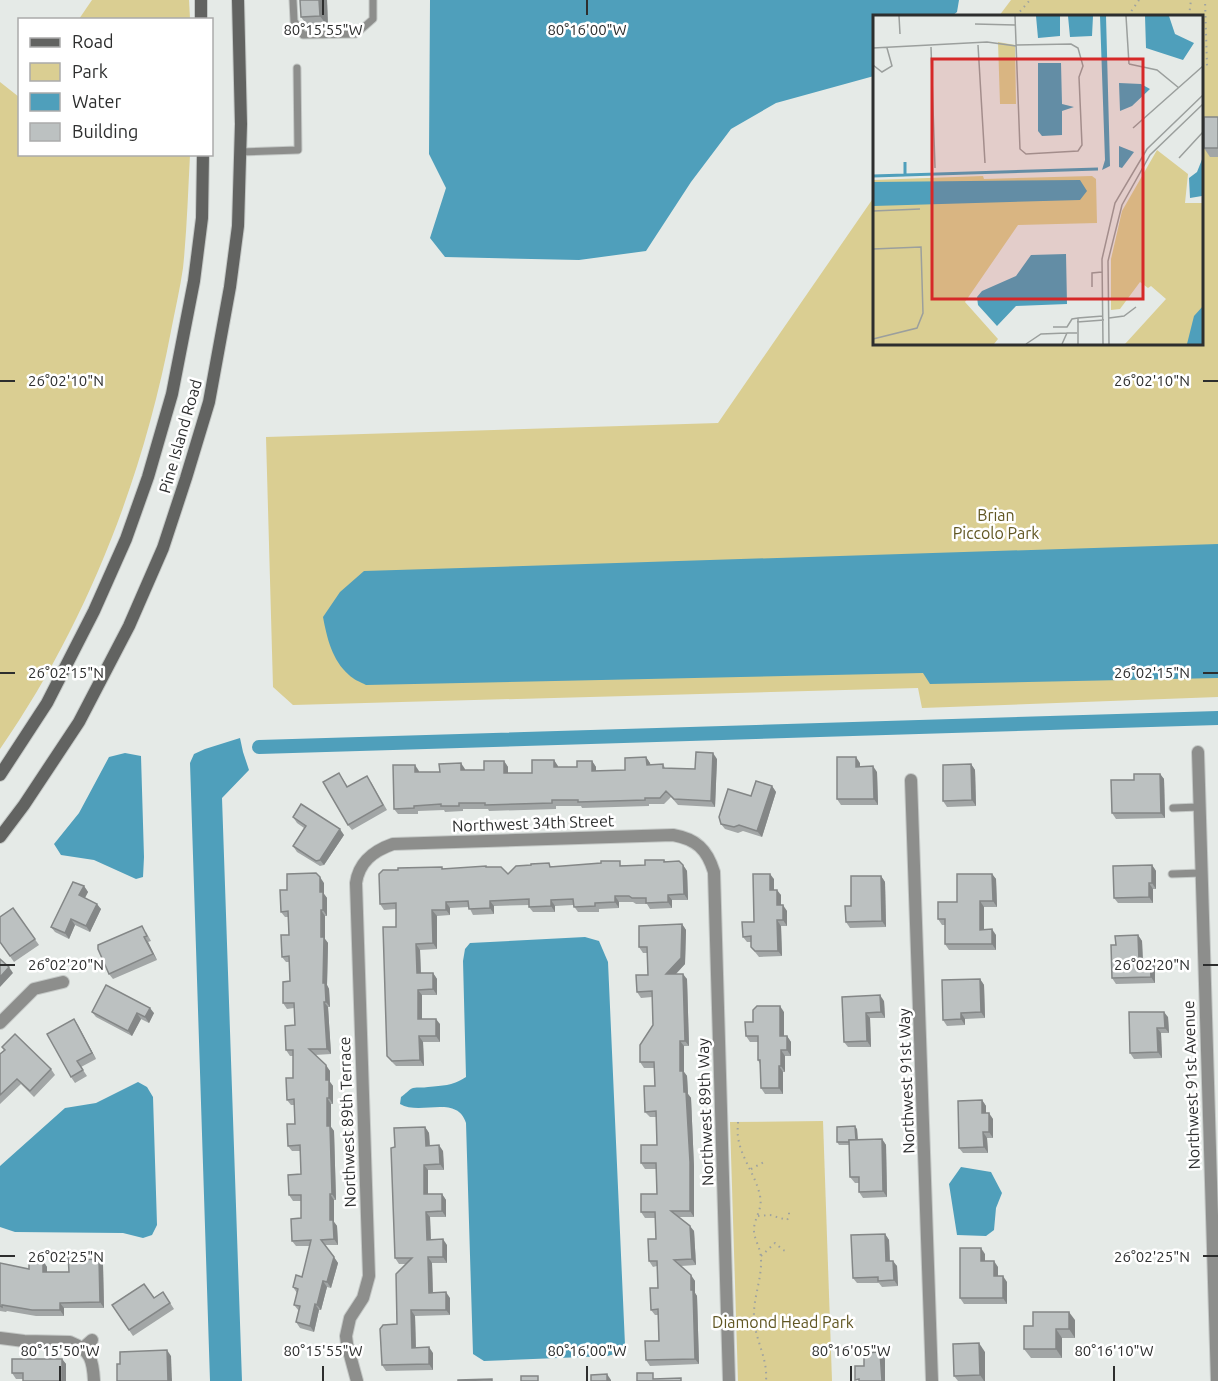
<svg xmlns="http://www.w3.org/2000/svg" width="1218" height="1381" font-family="Ubuntu,sans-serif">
  <rect width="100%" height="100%" fill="#e5eae7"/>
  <!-- green -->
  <g fill="#dace92">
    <polygon points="92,0 189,0 190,19 79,19"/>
    <polygon points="1011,0 1218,0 1218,697 922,708 918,688 293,705 273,687 266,437 718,423 874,197 874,344 1202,344 1202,16 999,16"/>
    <path d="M 0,82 L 19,97 L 20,154 L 190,155 C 188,192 187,230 183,268 C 180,289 175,310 171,331 C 143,479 86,625 0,749 Z"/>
    <polygon points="823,1121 832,1381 738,1381 730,1122"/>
  </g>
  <!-- water -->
  <g fill="#4f9fbb">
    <polygon points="430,0 959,0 957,12 952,16 874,16 874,76 776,103 731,129 691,182 646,251 579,260 445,257 430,238 446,188 429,154"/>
    <path d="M 1218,544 L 1218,678 L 930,684 L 923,673 L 366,685 C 360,682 353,679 349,675 C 332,660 327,638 323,617 L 340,592 L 364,571 Z"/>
    <polygon points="240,738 243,752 249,770 222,798 242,1381 210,1381 190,763 194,754 205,749"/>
    <polygon points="125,753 141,756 144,857 143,877 136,879 94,860 61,855 54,844 79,813 109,757"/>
    <path d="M 585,937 L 599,941 L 608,962 L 625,1345 L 623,1351 L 608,1356 L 484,1361 L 473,1354 L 466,1123 C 457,1094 420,1116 400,1104 L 401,1097 C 406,1094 408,1090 413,1088 C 418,1087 423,1088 428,1087 C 444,1085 450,1087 466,1077 L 463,961 L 465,949 L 470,943 Z"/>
    <polygon points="138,1082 147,1087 153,1097 157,1225 152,1235 143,1238 123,1233 15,1232 0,1227 0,1166 65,1108 96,1103"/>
    <polygon points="961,1167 991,1172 1002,1193 996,1208 994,1230 986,1236 957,1235 949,1184"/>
  </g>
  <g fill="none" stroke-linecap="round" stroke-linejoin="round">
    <!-- canal -->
    <polyline stroke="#4f9fbb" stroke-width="14" points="259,747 1218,718"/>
    <!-- lane casing -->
    <g stroke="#c4c8c6" stroke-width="9">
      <g id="lane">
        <polyline points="293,0 294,21 303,35 356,34 373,19 373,0"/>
        <polyline points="240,152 298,150 297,68"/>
        <polyline points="1173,808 1199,807"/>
        <polyline points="1172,874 1201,873"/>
      </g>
    </g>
    <!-- street casing -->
    <g stroke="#c4c8c6" stroke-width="14">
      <g id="street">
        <polyline points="1198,752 1217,1381"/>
        <polyline points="911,780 932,1381"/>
        <polyline points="0,1023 34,989 63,982"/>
        <path d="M 0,1338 L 24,1341 L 70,1342 C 91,1350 93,1361 94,1381"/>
        <polyline points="83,1348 92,1340"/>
        <path d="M 357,1381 L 347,1344 L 346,1336 L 350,1318 L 363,1298 L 369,1276 L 356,883 C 359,862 373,851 393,844 L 673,835 C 696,839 707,849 714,872 L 729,1381"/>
      </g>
    </g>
    <!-- secondary casing -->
    <g stroke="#c4c8c6" stroke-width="14">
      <g id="secondary">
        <polyline points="201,0 201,20"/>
        <polyline points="0,775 47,703 94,611 126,539 148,477 172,394 194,281 202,218 203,154"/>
        <polyline points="0,837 24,805 79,722 129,626 163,548 186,478 209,402 230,287 238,226 241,124 238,0"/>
      </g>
    </g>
    <!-- path -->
    <g stroke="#9ea2a0" stroke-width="2" stroke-dasharray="1.5 4.5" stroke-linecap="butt">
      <polyline points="1016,16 1030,0"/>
      <polyline points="1128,16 1139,0"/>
      <polyline points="1189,16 1191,0"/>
      <polyline points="1202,68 1207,66 1205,0"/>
      <path d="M 738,1122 C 738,1127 737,1132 738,1136 C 740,1157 756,1175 760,1196 C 763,1208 755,1217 754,1228 C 753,1238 761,1248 761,1259 C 762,1279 753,1298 754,1318 C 755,1340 768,1358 766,1381"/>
      <polyline points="751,1169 764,1162"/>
      <polyline points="758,1216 770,1215 787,1220 789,1217 789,1211"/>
      <polyline points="761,1256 775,1243 783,1250 788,1252"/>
    </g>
    <!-- lane -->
    <use href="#lane" stroke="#8d8e8c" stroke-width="7"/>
    <!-- street -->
    <use href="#street" stroke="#8d8e8c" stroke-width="12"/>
    <!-- secondary -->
    <use href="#secondary" stroke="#626361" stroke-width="12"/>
  </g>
  <!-- wall -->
  <g fill="#a2a6a6">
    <polygon points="327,0 328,27 309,28 301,17"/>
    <polygon points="1218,117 1218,157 1210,157 1204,148"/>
    <polygon points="646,757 651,765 663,764 665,768 695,769 717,759 715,807 678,805 671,797 664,804 649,804 649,806 582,808 581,806 556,806 556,809 489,811 488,809 463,809 463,811 445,812 444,810 418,811 418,814 398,814 394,809 419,771 419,772 440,772 465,769 465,770 484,770 504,761 508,767 508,773 532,773 554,760 558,767 577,767 592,761 596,767 596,771 625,770"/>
    <polygon points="860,763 860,767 877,772 878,805 841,805 837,799"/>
    <polygon points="971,764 975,770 976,806 947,807 943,801"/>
    <polygon points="339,773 348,787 371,782 387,810 352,830 348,825"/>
    <polygon points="1160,774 1164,779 1165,818 1116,819 1112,813 1134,780"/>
    <polygon points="772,786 776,792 762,837 743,831 738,833 725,829 721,824 751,796"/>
    <polygon points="293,817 344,835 324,865 320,866 297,852 293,846 304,828 297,823"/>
    <polygon points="664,860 665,861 683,865 687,871 688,900 672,900 672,908 650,909 647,904 636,904 633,902 619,902 619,908 599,909 599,912 578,912 573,905 555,906 555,912 533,912 529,907 529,905 494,906 494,914 473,915 469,907 450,908 450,915 437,916 437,949 420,950 421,973 433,973 437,979 437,995 422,995 422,1019 440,1024 440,1042 423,1042 424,1066 396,1066 392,1062 387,1056 396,927 396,909 384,910 380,904 443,869 487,867 508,874 552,866 645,865"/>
    <polygon points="1152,865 1156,871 1156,889 1153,889 1153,903 1118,903 1114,898"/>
    <polygon points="992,874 996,879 997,907 984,907 984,929 996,935 996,950 949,950 945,944 945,925 942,925 938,919 957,902"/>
    <polygon points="881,876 885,882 886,927 850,928 846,922 851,906"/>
    <polygon points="774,879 774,890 781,895 781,905 787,911 787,926 781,926 782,956 759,957 751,947 751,942 747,942 743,937 754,922"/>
    <polygon points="324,883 324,894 327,898 327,916 325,916 325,939 328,943 327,985 329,989 330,1007 328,1007 331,1054 315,1055 330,1071 330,1082 333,1086 333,1104 331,1104 331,1127 334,1131 336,1200 334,1200 334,1222 337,1226 338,1245 325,1245 338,1263 331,1288 327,1287 321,1310 319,1310 314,1332 300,1328 296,1322 299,1311 294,1305 297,1293 293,1287 302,1277 310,1246 296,1246 292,1241 301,1218 301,1201 293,1201 289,1195 301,1174 300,1151 292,1151 288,1146 295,1124 294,1105 291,1105 287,1100 293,1078 293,1056 290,1056 286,1050 295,1025 294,1008 287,1009 283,1003 290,981 289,962 286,962 282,957 289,935 288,917 285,917 281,912 287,890"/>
    <polygon points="84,886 88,892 85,898 101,909 90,932 75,925 69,939 55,932 51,927"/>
    <polygon points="13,908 39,945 14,962 0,942"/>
    <polygon points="682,924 686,930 685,964 676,974 687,979 689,1046 684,1046 684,1072 687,1076 688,1094 691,1098 694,1167 694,1217 678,1217 694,1231 696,1265 681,1266 695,1281 695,1293 697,1296 699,1364 650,1366 646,1360 659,1341 658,1315 655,1315 651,1310 658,1288 657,1266 653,1267 649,1261 656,1239 655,1218 645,1218 641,1212 657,1194 656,1169 645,1169 641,1163 657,1145 656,1117 650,1117 645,1112 655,1086 654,1068 644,1068 640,1062 653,1025 652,997 641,998 637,992 648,975 647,953 643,953 639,947"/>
    <polygon points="146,932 151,941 148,942 157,960 113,979 109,974"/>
    <polygon points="1138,935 1142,941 1143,960 1150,960 1155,966 1155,983 1116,984 1112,978 1116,945"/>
    <polygon points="980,979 984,985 985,1018 965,1019 965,1025 947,1026 943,1020"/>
    <polygon points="842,997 884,1001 885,1018 870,1018 871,1047 848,1047 844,1042"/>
    <polygon points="92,1012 154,1013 149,1023 141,1019 132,1036 96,1017"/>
    <polygon points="784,1012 784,1036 787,1036 791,1042 791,1056 785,1056 785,1072 783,1072 783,1094 765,1094 761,1088 760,1064 758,1060 758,1042 750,1042 746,1036 753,1022"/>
    <polygon points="1168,1017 1169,1033 1161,1033 1162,1058 1134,1059 1130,1053"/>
    <polygon points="74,1019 96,1059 81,1067 87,1076 75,1083 71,1077"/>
    <polygon points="2,1047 51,1069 55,1075 34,1097 21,1084 0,1104 0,1054 4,1050"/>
    <polygon points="982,1100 986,1106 986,1113 993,1119 993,1138 987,1138 988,1153 963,1153 959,1148"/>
    <polygon points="425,1127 429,1133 430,1145 443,1151 444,1170 428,1170 428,1194 442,1194 446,1200 446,1217 430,1217 431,1240 447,1245 447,1263 432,1263 433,1293 450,1298 450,1315 415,1316 416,1348 433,1353 433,1370 386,1371 382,1365 397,1324 406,1264 399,1264 395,1258 395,1147"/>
    <polygon points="857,1129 858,1140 882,1139 886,1145 887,1197 863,1198 859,1192 859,1183 855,1183 850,1177 850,1145 839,1145 837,1142"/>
    <polygon points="885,1234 889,1240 890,1261 897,1266 898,1286 882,1287 879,1283 857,1283 853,1278"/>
    <polygon points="985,1254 985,1261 998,1267 998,1276 1007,1282 1007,1304 964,1304 960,1298"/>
    <polygon points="82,1259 99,1259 103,1265 104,1308 64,1308 64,1316 36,1316 7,1311 6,1312 0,1311 0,1263 29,1269 43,1261 47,1267 47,1272 69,1272"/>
    <polygon points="163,1292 174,1309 133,1336 112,1305 154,1298"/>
    <polygon points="1075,1320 1075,1338 1062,1338 1062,1358 1031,1358 1024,1349 1033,1326"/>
    <polygon points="985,1352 985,1381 958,1381 954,1376"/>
    <polygon points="62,1359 66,1364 66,1381 23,1381 23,1379 16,1379 12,1373"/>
  </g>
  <!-- shaded-wall -->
  <g fill="#848787">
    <polygon points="319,0 327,0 328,27 320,16"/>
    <polygon points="713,753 717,759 715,807 711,801"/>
    <polygon points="646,757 650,763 651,770 647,765"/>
    <polygon points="856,757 860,763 860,772 856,767"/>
    <polygon points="554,760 558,766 558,773 554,767"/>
    <polygon points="504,761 508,767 508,779 504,773"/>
    <polygon points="592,761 596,767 596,777 592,771"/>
    <polygon points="461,763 465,769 465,776 461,770"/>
    <polygon points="971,764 975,770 976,806 972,800"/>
    <polygon points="415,765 419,771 419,778 415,772"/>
    <polygon points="873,766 877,772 878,805 874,799"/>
    <polygon points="1160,774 1164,779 1165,818 1161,813"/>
    <polygon points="772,786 776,792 762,837 757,831"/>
    <polygon points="340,829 344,835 324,865 320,860"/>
    <polygon points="683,865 687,871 688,900 684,894"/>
    <polygon points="1152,865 1156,871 1156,889 1152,883"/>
    <polygon points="770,874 774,879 774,896 770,890"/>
    <polygon points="992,874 996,879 997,907 993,901"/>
    <polygon points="881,876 885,882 886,927 882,921"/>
    <polygon points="320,877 324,883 324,894 327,898 327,916 323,910 320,892"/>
    <polygon points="1149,883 1153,889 1153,903 1149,897"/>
    <polygon points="84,886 88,892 83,901 79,895"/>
    <polygon points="777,890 781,895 781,911 777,905"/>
    <polygon points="668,895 672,900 672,908 668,902"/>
    <polygon points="615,896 619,902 619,908 615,902"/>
    <polygon points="551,900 555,906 555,912 551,906"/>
    <polygon points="490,901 494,906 494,914 490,908"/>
    <polygon points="980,901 984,907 984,935 980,930"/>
    <polygon points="446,902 450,908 450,915 446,910"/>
    <polygon points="97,904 101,909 90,932 86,926"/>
    <polygon points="783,905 787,911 787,926 783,920"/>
    <polygon points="321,910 325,916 325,939 328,943 327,985 329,989 330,1007 326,1002 323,983"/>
    <polygon points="432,910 437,916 437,949 433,943"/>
    <polygon points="71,919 75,925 69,939 65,933"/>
    <polygon points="777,920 781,926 782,956 778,951"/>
    <polygon points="682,924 686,930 685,964 670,980 666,974"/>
    <polygon points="992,929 996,935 996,950 992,944"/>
    <polygon points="1138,935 1142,941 1143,966 1139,960"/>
    <polygon points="144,937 148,942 157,960 153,954"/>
    <polygon points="416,944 420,950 421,979 417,973"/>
    <polygon points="1150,960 1155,966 1155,983 1151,977"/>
    <polygon points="9,967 13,973 0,987 0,977"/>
    <polygon points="433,973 437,979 437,995 433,989"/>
    <polygon points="683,974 687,979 689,1046 685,1041"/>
    <polygon points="980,979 984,985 985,1018 981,1012"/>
    <polygon points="418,990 422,995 422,1025 418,1019"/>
    <polygon points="880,995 884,1001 885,1018 881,1012"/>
    <polygon points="324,1002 328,1007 331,1054 327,1049"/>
    <polygon points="780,1006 784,1012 784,1042 780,1036"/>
    <polygon points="150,1008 154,1013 149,1023 145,1017"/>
    <polygon points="1164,1012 1168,1017 1169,1033 1165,1028"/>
    <polygon points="137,1013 141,1019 132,1036 128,1031"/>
    <polygon points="866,1013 870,1018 871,1047 867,1041"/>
    <polygon points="961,1013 965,1019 965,1025 961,1019"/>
    <polygon points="74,1019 78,1025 96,1059 92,1053"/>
    <polygon points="436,1019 440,1024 440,1042 436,1036"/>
    <polygon points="1157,1028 1161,1033 1162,1058 1158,1052"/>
    <polygon points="419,1036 423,1042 424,1066 420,1060"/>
    <polygon points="787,1036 791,1042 791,1056 787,1050"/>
    <polygon points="680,1041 684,1046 684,1072 687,1076 688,1094 691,1098 694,1167 694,1217 690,1211 684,1092 680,1071"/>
    <polygon points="781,1050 785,1056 785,1072 781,1066"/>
    <polygon points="326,1065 330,1071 330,1082 333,1086 333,1104 329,1098 326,1080"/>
    <polygon points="779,1066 783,1072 783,1094 779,1088"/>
    <polygon points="327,1098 331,1104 331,1127 334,1131 336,1200 332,1194 327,1126"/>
    <polygon points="982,1100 986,1106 986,1119 982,1113"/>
    <polygon points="989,1113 993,1119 993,1138 989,1132"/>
    <polygon points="855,1126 857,1129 858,1145 856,1142"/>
    <polygon points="425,1127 429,1133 430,1151 426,1146"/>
    <polygon points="983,1132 987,1138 988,1153 984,1147"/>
    <polygon points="882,1139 886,1145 887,1197 883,1191"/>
    <polygon points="439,1145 443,1151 444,1170 440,1164"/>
    <polygon points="424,1165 428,1170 428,1200 424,1194"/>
    <polygon points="330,1194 334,1200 334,1222 337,1226 338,1245 334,1239 330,1220"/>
    <polygon points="442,1194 446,1200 446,1217 442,1211"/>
    <polygon points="426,1212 430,1217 431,1246 427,1240"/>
    <polygon points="690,1226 694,1231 696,1265 692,1259"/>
    <polygon points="885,1234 889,1240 890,1267 886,1261"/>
    <polygon points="443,1239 447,1245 447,1263 443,1257"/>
    <polygon points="981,1248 985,1254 985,1267 981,1261"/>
    <polygon points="334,1257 338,1263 331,1288 327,1282"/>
    <polygon points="428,1257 432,1263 433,1298 429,1293"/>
    <polygon points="99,1259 103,1265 104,1308 100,1302"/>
    <polygon points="43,1261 47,1267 47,1278 43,1272"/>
    <polygon points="893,1261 897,1266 898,1286 894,1280"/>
    <polygon points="994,1261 998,1267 998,1282 994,1276"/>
    <polygon points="691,1275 695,1281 695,1293 697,1296 699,1364 695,1359"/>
    <polygon points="1003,1276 1007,1282 1007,1304 1003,1298"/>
    <polygon points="323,1281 327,1287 321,1310 317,1305"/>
    <polygon points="446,1292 450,1298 450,1315 446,1310"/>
    <polygon points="60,1303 64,1308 64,1316 60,1310"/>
    <polygon points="315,1304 319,1310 314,1332 310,1326"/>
    <polygon points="411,1310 415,1316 416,1354 412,1348"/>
    <polygon points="1069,1312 1075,1320 1075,1338 1069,1329"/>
    <polygon points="1056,1329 1062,1338 1062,1358 1056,1349"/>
    <polygon points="979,1343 985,1352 985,1381 984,1381 980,1375"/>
    <polygon points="429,1347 433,1353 433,1370 429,1364"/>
    <polygon points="167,1350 171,1356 172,1381 168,1381"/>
    <polygon points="880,1352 885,1358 885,1381 882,1381"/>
    <polygon points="62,1359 66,1364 66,1381 62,1381"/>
    <polygon points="607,1374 611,1380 611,1381 607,1381"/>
  </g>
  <!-- building -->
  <g fill="#bcc1c1" stroke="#848787" stroke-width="1.5">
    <polygon points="300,0 319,0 320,16 301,17"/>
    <rect x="1204" y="117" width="14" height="31"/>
    <polygon points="696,752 713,753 711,801 674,799 666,791 660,798 645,798 645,800 578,802 578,800 552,800 552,803 485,805 485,803 459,803 459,806 441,806 441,804 414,806 414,808 394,809 393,765 415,765 415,772 440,772 439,764 461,763 461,770 484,770 484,761 504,761 504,773 532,773 532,760 554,760 554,767 577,767 577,761 592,761 592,771 625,770 625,758 646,757 647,765 663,764 663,768 695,769"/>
    <polygon points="837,757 856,757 856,767 873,766 874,799 837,799"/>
    <polygon points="971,764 972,800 943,801 943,765"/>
    <polygon points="339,773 347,787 367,776 383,805 348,825 323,782"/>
    <polygon points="1134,774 1160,774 1161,813 1112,813 1111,780 1134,780"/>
    <polygon points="756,781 772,786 757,831 739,825 734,827 721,824 719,817 728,789 751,796"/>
    <polygon points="301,804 340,829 320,860 316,861 293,846 306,826 293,817"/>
    <polygon points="645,860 664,860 664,862 679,861 683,865 684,894 668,895 668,902 646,903 646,898 632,898 629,896 615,896 615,902 595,903 595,906 574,907 573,899 551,900 551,906 529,907 529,899 490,901 490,908 469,909 468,901 446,902 446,910 432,910 433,943 416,944 417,973 433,973 433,989 418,990 418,1019 436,1019 436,1036 419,1036 420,1060 392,1061 387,1056 383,927 396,927 396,903 380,904 379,874 383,870 398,870 398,868 442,867 442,869 486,866 486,867 501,867 508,874 516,866 531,865 531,864 549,863 550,867 601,863 601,861 620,861 620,866 645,865"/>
    <polygon points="1152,865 1152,883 1149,883 1149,897 1114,898 1113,866"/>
    <polygon points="316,873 320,877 320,892 323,892 323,910 321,910 321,937 324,937 323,983 325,983 326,1002 324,1002 327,1049 309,1049 326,1065 326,1080 329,1080 329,1098 327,1098 327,1126 330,1126 332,1194 330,1194 330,1220 333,1220 334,1239 321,1240 334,1257 327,1282 323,1281 317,1305 315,1304 310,1326 296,1322 300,1306 294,1305 298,1289 293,1287 296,1275 302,1277 311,1240 292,1241 291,1219 301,1218 301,1195 289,1195 288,1175 301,1174 300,1145 288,1146 287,1124 295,1124 294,1099 287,1100 286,1078 293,1078 293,1050 286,1050 285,1026 295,1025 294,1003 283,1003 283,982 290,981 289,956 282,957 281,935 289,935 288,911 281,912 280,890 287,890 287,874"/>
    <polygon points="753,874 770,874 770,890 777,890 777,905 783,905 783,920 777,920 778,951 755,951 751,947 751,936 743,937 742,922 754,922"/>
    <polygon points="957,874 992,874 993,901 980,901 980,930 992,929 992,944 945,944 945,919 938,919 938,902 957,902"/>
    <polygon points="851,876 881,876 882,921 846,922 845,906 851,906"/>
    <polygon points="73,882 84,886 79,895 97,904 86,926 71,919 65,933 51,927"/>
    <polygon points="13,908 35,939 10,956 0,942 0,917"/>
    <polygon points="682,924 681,958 666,974 683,974 685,1041 680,1041 680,1071 683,1071 684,1092 686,1092 690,1162 690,1211 671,1211 690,1226 692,1259 674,1260 691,1275 691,1290 693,1290 695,1359 646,1360 645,1341 659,1341 658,1309 651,1310 650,1288 658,1288 657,1261 649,1261 648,1239 656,1239 655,1212 641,1212 641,1194 657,1194 656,1163 641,1163 641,1145 657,1145 656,1111 645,1112 644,1086 655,1086 654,1062 640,1062 640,1045 653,1025 652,991 637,992 636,975 648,975 647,947 639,947 639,926"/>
    <polygon points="142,926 147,936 144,937 153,954 109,974 98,949 98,945"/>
    <polygon points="1138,935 1139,960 1150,960 1151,977 1112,978 1111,945 1116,945 1115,936"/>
    <polygon points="0,959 9,967 0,977"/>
    <polygon points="980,979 981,1012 961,1013 961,1019 943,1020 942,980"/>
    <polygon points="106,985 150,1008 145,1017 137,1013 128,1031 92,1012"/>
    <polygon points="880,995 881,1012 866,1013 867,1041 844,1042 842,997"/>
    <polygon points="757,1006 780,1006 780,1036 787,1036 787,1050 781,1050 781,1066 779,1066 779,1088 761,1088 760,1060 758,1060 758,1036 746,1036 745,1022 753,1022 753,1010"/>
    <polygon points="1129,1012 1164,1012 1165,1028 1157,1028 1158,1052 1130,1053"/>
    <polygon points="74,1019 92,1053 77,1061 83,1070 71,1077 47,1034"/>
    <polygon points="15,1034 51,1069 30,1091 17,1079 0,1095 0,1054 5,1050 2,1047"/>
    <polygon points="982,1100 982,1113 989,1113 989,1132 983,1132 984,1147 959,1148 958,1101"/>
    <polygon points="855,1126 856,1140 849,1140 849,1142 837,1142 837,1127"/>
    <polygon points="425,1127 426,1146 439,1145 440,1164 424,1165 424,1194 442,1194 442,1211 426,1212 427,1240 443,1239 443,1257 428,1257 429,1293 446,1292 446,1310 411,1310 412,1348 429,1347 429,1364 382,1365 380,1329 383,1325 397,1324 396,1274 412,1258 395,1258 391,1148 395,1147 394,1128"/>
    <polygon points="882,1139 883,1191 859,1192 859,1177 850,1177 849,1140"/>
    <polygon points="885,1234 886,1261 893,1261 894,1280 878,1281 878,1277 853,1278 851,1235"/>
    <polygon points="960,1248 981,1248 981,1261 994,1261 994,1276 1003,1276 1003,1298 960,1298"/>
    <polygon points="68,1253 78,1253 79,1260 99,1259 100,1302 60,1303 60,1310 32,1310 2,1305 2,1307 0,1306 0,1263 29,1269 29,1261 43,1261 43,1272 69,1272"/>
    <polygon points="144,1284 154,1298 163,1292 170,1303 129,1330 112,1305"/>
    <polygon points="1033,1312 1069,1312 1069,1329 1056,1329 1056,1349 1024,1349 1024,1326 1033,1326"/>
    <polygon points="979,1343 980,1375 954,1376 953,1344"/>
    <polygon points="167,1350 168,1381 117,1381 117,1364 120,1364 120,1352"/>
    <polygon points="880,1352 882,1381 859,1381 859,1379 855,1380 855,1366 864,1366 864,1353"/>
    <polygon points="12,1359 62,1359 62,1381 23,1381 23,1373 12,1373"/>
    <polygon points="637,1373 653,1373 653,1379 681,1378 681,1381 637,1381"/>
    <polygon points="607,1374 607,1381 591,1381 591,1375"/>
    <rect x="521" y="1376" width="17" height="5"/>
    <polygon points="492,1379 492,1381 458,1381 458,1380"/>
  </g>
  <!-- ticks -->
  <path fill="none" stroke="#2d2e2e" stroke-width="2" d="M 323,0 L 323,15M 587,0 L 587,15M 0,381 L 15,381M 1203,381 L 1218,381M 0,673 L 15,673M 1203,673 L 1218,673M 0,965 L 15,965M 1203,965 L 1218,965M 0,1256 L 15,1256M 1203,1256 L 1218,1256M 60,1366 L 60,1381M 323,1366 L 323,1381M 587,1366 L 587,1381M 851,1366 L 851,1381M 1114,1366 L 1114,1381"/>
  <g text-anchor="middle" stroke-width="5" stroke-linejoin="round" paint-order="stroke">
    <!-- street labels -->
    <g font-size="16" fill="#2d2e2e" stroke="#fff">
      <text transform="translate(180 436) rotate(-74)" y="6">Pine Island Road</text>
      <text transform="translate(533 823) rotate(-2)" y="6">Northwest 34th Street</text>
      <text transform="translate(906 1081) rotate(-92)" y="6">Northwest 91st Way</text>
      <text transform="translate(1191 1085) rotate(-92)" y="6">Northwest 91st Avenue</text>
      <text transform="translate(705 1112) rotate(-92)" y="6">Northwest 89th Way</text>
      <text transform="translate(347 1122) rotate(-92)" y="6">Northwest 89th Terrace</text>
    </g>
    <!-- park labels -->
    <g font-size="16" fill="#605622" stroke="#fff">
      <text x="996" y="521">Brian<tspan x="996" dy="18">Piccolo Park</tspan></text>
      <text x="783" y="1328">Diamond Head Park</text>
    </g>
  </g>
  <!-- overview -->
  <g transform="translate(873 15)">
    <rect width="330" height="330" fill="#e5eae7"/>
    <path d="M 125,27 L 142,30 L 143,89 L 127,89 ZM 284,135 L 315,159 L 312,188 L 330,188 L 330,329 L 252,329 L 293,284 L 278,271 L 275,273 L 267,267 L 247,294 L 238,295 L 238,244 L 249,196 ZM 110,161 L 111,164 L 219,161 L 223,164 L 224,208 L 145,210 L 92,287 L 125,324 L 121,329 L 0,329 L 0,165 Z" fill="#dace92"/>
    <path d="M 163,1 L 187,1 L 187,21 L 165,23 ZM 195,1 L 220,1 L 219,21 L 197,22 ZM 227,1 L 233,1 L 237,151 L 229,155 L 232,145 ZM 272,1 L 296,1 L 302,19 L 321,28 L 310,45 L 273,33 ZM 165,48 L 188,48 L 189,89 L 201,92 L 189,96 L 189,120 L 169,121 L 165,116 ZM 246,68 L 268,69 L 277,74 L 259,91 L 247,96 ZM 246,131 L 261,137 L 249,153 L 246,152 ZM 330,142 L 329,181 L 317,183 L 316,163 L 324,157 ZM 207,165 L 214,176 L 207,185 L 0,191 L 0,167 ZM 193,239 L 194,289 L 143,291 L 124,311 L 105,290 L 104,282 L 109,276 L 143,261 L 158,240 ZM 330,291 L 330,329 L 314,329 L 321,301 Z" fill="#4f9fbb"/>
    <path fill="none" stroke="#4f9fbb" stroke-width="3" d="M 32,147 L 32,160 L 225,154M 0,161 L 32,160"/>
    <path fill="none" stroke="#9b9f9d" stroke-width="1.5" d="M 26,1 L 27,19M 142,1 L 147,134 L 153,139 L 205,136 L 209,130 L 206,62 L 210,51 L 205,33 L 198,29 L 143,30M 253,1 L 256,49M 102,9 L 142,10M 105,30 L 112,148M 58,32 L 62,153M 0,33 L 114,27 L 143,31M 256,49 L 284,55 L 306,73M 0,50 L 9,57 L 19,51 L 14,33M 260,113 L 330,51M 306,143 L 330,117M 0,196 L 47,194M 0,234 L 48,232 L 50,298 L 44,313 L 0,324M 219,272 L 219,258 L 229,257M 236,303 L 251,301 L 263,292M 204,307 L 231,305M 180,312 L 194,312 L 199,304 L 205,303M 153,329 L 168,319 L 194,318M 189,329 L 194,318 L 204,318M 205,329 L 205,303 L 230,301M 230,329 L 229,244 L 242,188 L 274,134 L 330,80M 236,329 L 235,246 L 249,190 L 277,140 L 330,89"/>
    <path fill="#d62828" fill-opacity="0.15" stroke="#d62828" stroke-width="3" d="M 59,44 L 270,44 L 270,284 L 59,284 Z"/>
    <rect width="330" height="330" fill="none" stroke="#2d2e2e" stroke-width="3"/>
  </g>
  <g font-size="15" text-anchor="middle" fill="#2d2e2e" stroke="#fff" stroke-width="5" stroke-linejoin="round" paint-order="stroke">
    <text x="323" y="35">80°15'55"W</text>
    <text x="587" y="35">80°16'00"W</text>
    <text x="1152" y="386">26°02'10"N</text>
    <text x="66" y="386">26°02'10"N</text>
    <text x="1152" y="678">26°02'15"N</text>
    <text x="66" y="678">26°02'15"N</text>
    <text x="1152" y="970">26°02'20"N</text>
    <text x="66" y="970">26°02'20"N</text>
    <text x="66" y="1262">26°02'25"N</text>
    <text x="1152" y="1262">26°02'25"N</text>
    <text x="60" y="1356">80°15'50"W</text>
    <text x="323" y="1356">80°15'55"W</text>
    <text x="587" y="1356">80°16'00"W</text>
    <text x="851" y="1356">80°16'05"W</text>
    <text x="1114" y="1356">80°16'10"W</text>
  </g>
  <!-- legend -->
  <rect x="18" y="18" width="195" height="138" fill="#ffffff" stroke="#ababab" stroke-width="1.5"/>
  <rect x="30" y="38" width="30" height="9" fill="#626361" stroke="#ababab" stroke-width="1.5"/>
  <text x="72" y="48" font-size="18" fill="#2d2e2e">Road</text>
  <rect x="30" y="63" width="30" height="18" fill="#dace92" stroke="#ababab" stroke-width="1.5"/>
  <text x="72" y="78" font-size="18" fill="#2d2e2e">Park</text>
  <rect x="30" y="93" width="30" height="18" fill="#4f9fbb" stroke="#ababab" stroke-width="1.5"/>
  <text x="72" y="108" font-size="18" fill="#2d2e2e">Water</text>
  <rect x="30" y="123" width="30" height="18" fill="#bcc1c1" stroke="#ababab" stroke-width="1.5"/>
  <text x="72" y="138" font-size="18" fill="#2d2e2e">Building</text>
</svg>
